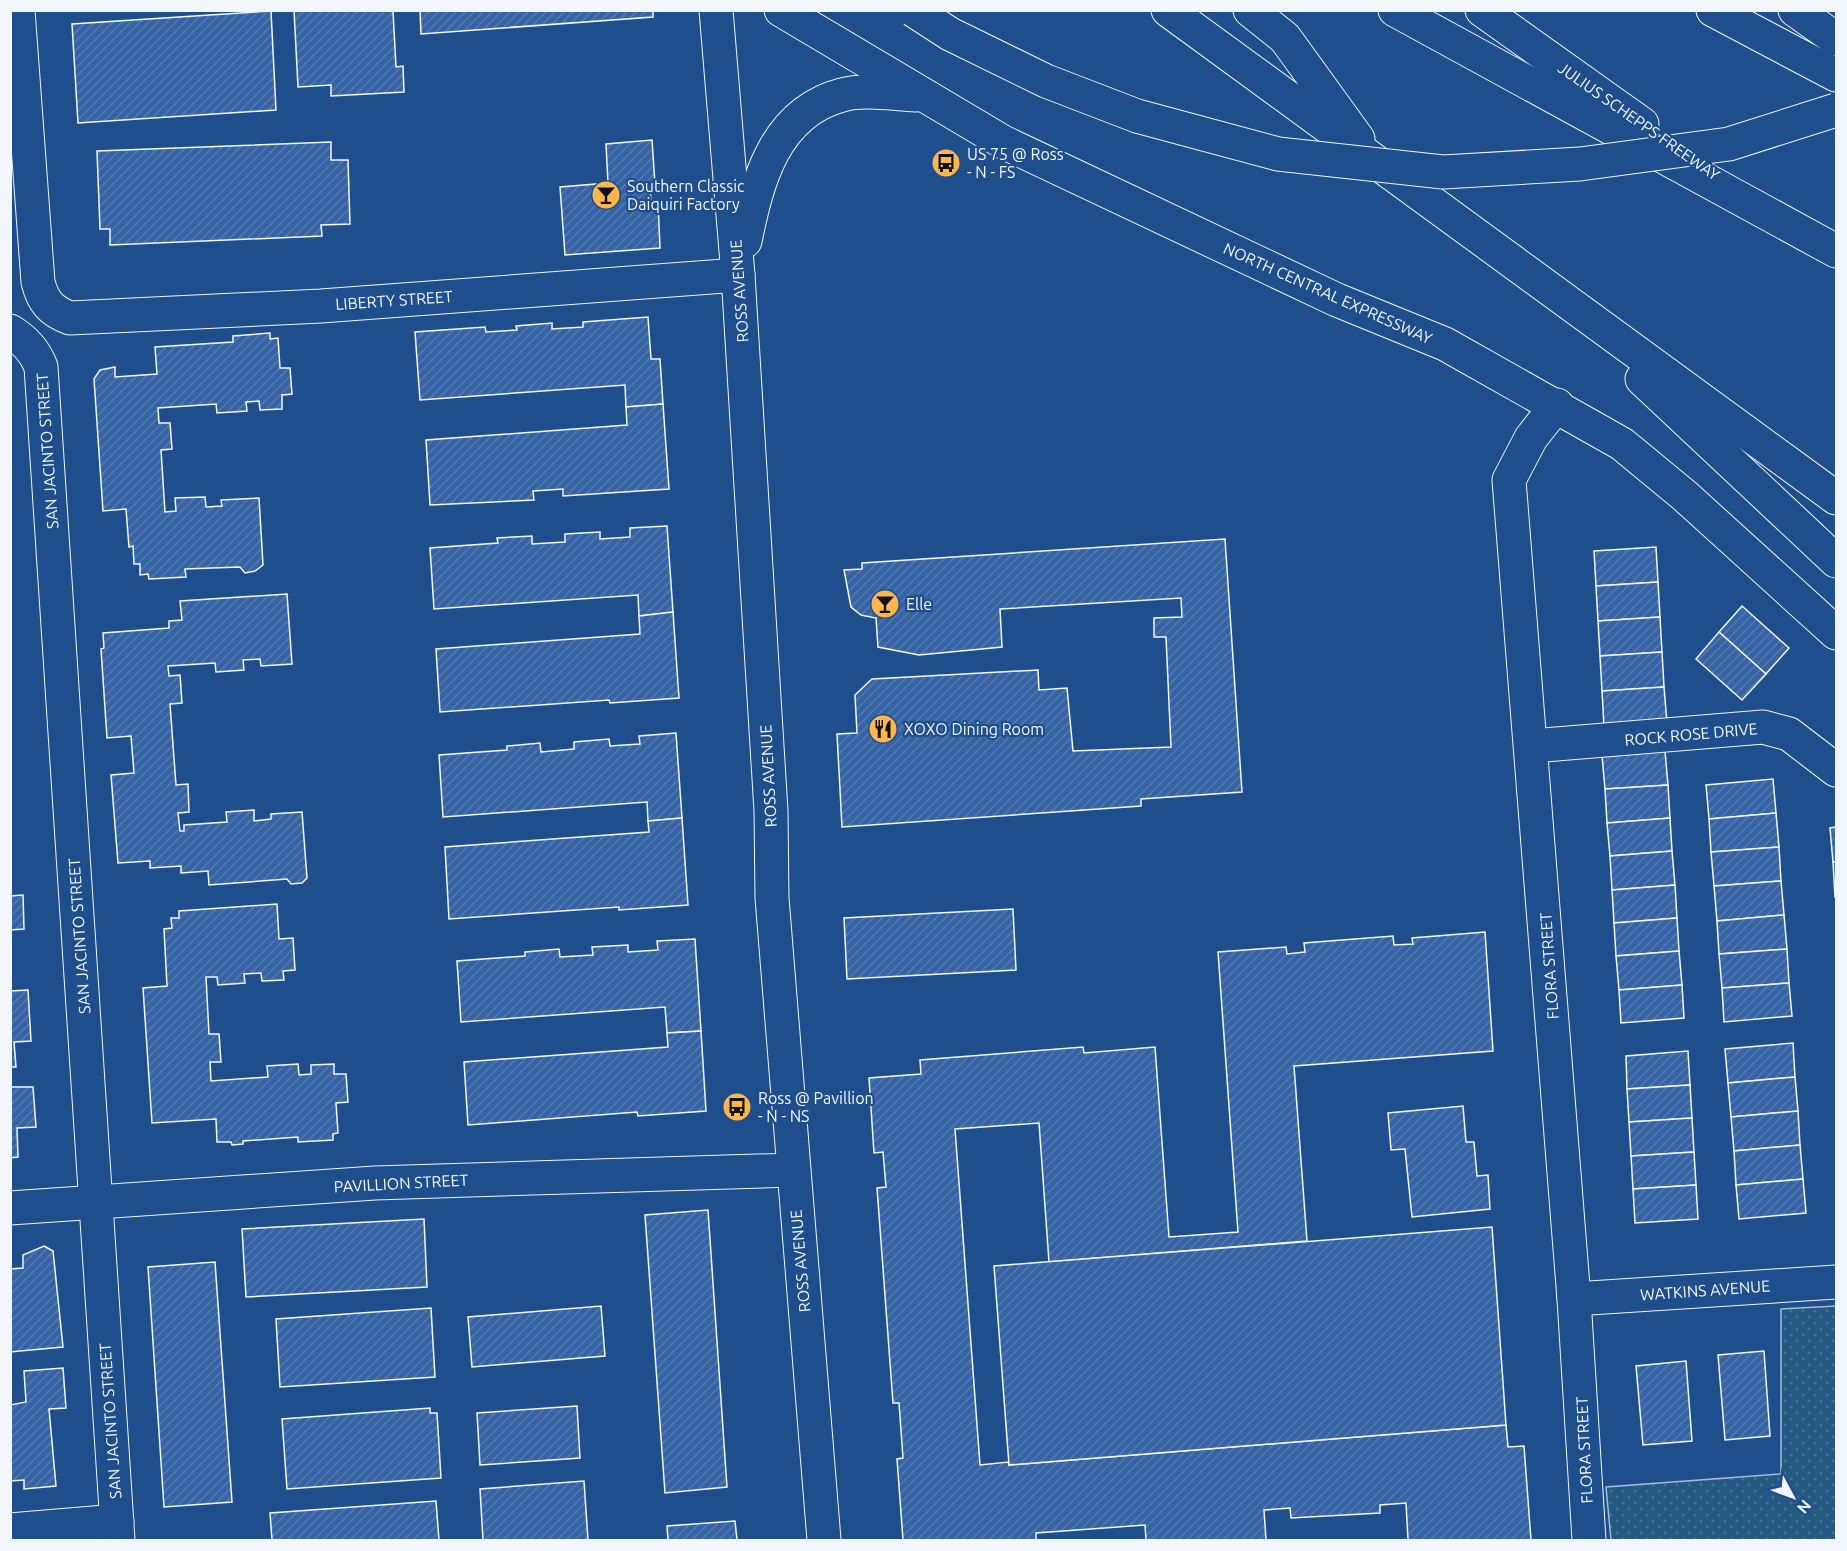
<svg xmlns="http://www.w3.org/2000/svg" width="1847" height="1551" font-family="Ubuntu,sans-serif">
  <defs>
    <pattern id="grass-dots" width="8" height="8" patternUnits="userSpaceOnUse" patternTransform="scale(1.5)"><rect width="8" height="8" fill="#245a82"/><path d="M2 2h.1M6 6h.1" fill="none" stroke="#447295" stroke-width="1.8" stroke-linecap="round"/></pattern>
    <pattern id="building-hatch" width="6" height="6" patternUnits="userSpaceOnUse" patternTransform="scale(1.5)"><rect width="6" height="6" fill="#3563a3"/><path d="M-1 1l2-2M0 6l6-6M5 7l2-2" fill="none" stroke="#537ab1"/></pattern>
  </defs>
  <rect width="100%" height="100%" fill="#1f4e8c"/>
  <!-- grass -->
  <polygon fill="url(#grass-dots)" stroke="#a8bbd7" stroke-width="1.5" points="1836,1306 1836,1540 1611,1540 1606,1487 1781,1474 1781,1309"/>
  <!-- building -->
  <g fill="url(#building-hatch)" stroke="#f2f6ff" stroke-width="1.5">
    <polygon points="294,10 393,11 396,67 403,66 404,92 331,96 331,85 298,87"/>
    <polygon points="420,10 653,10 653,17 421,34"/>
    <polygon points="271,11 276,110 78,123 72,24"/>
    <polygon points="652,140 655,184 650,185 651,203 658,203 660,248 565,255 560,187 608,183 606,144"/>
    <polygon points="331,142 331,160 348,160 350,224 321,225 322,236 110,245 110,229 100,229 97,151"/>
    <polygon points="648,317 651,359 660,359 663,404 626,407 625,385 420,400 415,332 485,327 486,332 517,330 516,326 552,323 552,329 583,327 583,322"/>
    <polygon points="270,333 270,339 278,338 280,368 290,368 292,394 282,395 282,409 260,410 259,401 246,402 247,411 217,413 216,404 158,408 159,423 170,423 172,449 161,450 165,512 176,511 175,498 205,497 206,507 222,506 221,500 259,498 263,565 255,571 245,573 240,567 185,569 186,577 149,579 148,574 140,575 140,564 134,564 133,546 129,547 126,509 103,511 94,379 100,370 115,367 115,377 157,374 155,347 233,342 233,336"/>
    <polygon points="663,404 669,489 563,496 563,489 533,491 534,500 430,505 426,440 627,425 626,407"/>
    <polygon points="667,526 673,612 639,616 638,595 434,609 430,548 498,543 497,538 532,536 532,544 565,542 565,534 600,532 600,539 630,537 630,528"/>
    <polygon points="1225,539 1242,792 1141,799 1141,806 842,827 837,734 857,733 855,695 872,679 1038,670 1039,690 1067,688 1073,751 1171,747 1166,637 1154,637 1154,618 1182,617 1181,598 1000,609 1002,647 919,655 878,647 876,618 861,615 851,607 844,570 862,569 862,563"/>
    <polygon points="1656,547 1658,582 1596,586 1594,551"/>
    <polygon points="1658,582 1660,617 1598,621 1596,586"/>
    <polygon points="287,594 292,664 261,666 260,659 243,660 244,670 216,672 215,663 168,666 169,676 180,675 182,703 170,704 176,785 188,784 189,812 178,813 180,831 184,831 184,825 227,822 226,812 254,810 254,821 271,819 271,814 302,812 307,878 302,883 291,884 287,879 209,885 208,871 181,873 181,866 150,868 150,861 118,863 111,775 134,773 131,736 107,738 101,649 104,648 103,633 169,628 169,621 182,620 180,601"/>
    <polygon points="1742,606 1789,648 1766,674 1719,632"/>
    <polygon points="673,612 679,698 610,703 609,700 440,712 436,649 640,634 639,616"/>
    <polygon points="1660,617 1662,652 1600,656 1598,621"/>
    <polygon points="1719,632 1766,674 1742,700 1696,659"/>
    <polygon points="1662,652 1664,687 1602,691 1600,656"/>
    <polygon points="1664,687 1667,723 1604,727 1602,691"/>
    <polygon points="676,733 682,818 648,821 647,802 443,817 439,755 507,750 507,746 540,743 541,752 574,749 574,742 609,739 610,746 640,744 639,736"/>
    <polygon points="1665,751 1668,785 1605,789 1602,756"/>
    <polygon points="1773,779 1776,813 1709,819 1706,785"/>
    <polygon points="1668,785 1670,818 1607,823 1605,789"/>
    <polygon points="1776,813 1779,847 1711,852 1709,819"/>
    <polygon points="682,818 688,905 619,910 619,907 449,919 445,847 649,832 648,821"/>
    <polygon points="1670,818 1672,851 1610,856 1607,823"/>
    <polygon points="1836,827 1836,862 1833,862 1830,828"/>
    <polygon points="1779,847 1781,881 1714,886 1711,852"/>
    <polygon points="1672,851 1675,885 1612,890 1610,856"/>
    <polygon points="1833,862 1836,862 1836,897 1835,897"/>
    <polygon points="1781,881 1784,915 1717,921 1714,886"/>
    <polygon points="1675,885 1677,918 1614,923 1612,890"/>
    <polygon points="23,895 24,929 10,930 10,896"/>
    <polygon points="277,904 279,939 293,938 295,970 283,971 284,980 262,981 261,973 244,974 245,983 218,985 217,977 206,977 209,1034 219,1034 221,1062 210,1062 211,1081 268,1077 267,1066 298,1064 299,1075 311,1074 311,1065 334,1064 334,1074 346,1074 348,1102 336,1103 338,1133 333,1134 333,1140 298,1142 298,1137 243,1141 243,1144 232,1145 231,1142 217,1142 216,1119 152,1123 143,988 167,986 164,929 172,928 171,918 179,918 179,911"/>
    <polygon points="1013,909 1016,970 847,979 844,918"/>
    <polygon points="1784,915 1787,949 1719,954 1717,921"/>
    <polygon points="1677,918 1679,951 1616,956 1614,923"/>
    <polygon points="1485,932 1493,1051 1294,1066 1307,1241 1049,1262 1039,1123 955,1129 980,1465 1008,1462 1009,1465 1506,1425 1508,1447 1524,1446 1531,1540 1408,1540 1406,1503 1380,1505 1380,1513 1291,1518 1290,1508 1264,1510 1266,1540 1146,1540 1145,1525 1036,1533 1036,1540 903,1540 897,1459 903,1458 899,1403 893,1403 877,1188 886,1187 883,1152 874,1153 869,1078 921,1074 920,1060 1083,1047 1084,1053 1155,1047 1169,1237 1238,1232 1218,952 1286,947 1287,954 1305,952 1304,943 1393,936 1394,945 1413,944 1412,938"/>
    <polygon points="695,939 701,1031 667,1033 665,1007 461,1022 457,961 525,956 525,952 559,949 560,957 593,955 592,947 628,945 628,952 658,950 657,941"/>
    <polygon points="1787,949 1789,983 1722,988 1719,954"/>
    <polygon points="1679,951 1682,985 1619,990 1616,956"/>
    <polygon points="1789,983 1792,1016 1724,1022 1722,988"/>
    <polygon points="1682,985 1684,1018 1621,1023 1619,990"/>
    <polygon points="28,990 31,1041 14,1042 16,1067 10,1067 10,991"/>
    <polygon points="701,1031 706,1111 638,1116 637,1112 468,1125 464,1062 668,1047 667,1033"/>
    <polygon points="1793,1043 1795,1077 1728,1083 1725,1049"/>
    <polygon points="1688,1051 1690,1085 1627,1089 1626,1056"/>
    <polygon points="1795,1077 1798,1111 1731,1117 1728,1083"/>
    <polygon points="1690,1085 1692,1118 1629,1122 1627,1089"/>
    <polygon points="10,1087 33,1087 36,1127 17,1128 18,1157 10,1158"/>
    <polygon points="1463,1106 1466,1142 1474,1142 1477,1176 1488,1175 1490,1209 1412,1217 1405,1149 1391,1150 1388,1113"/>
    <polygon points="1798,1111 1800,1145 1734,1151 1731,1117"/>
    <polygon points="1692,1118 1694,1152 1631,1156 1629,1122"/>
    <polygon points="1800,1145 1803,1179 1736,1185 1734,1151"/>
    <polygon points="1694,1152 1696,1185 1633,1189 1631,1156"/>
    <polygon points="1803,1179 1806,1213 1739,1219 1736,1185"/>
    <polygon points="1696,1185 1698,1219 1635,1223 1633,1189"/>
    <polygon points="708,1210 727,1487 665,1493 645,1215"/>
    <polygon points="424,1219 427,1287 246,1297 242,1229"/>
    <polygon points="1492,1227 1506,1425 1009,1465 994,1266"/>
    <polygon points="44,1246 53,1251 63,1347 10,1352 10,1269 23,1268 23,1255"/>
    <polygon points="215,1262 232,1502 164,1507 148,1267"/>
    <polygon points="601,1306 605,1356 472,1367 468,1317"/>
    <polygon points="431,1308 435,1377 280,1387 276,1319"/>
    <polygon points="1764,1351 1770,1436 1725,1440 1718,1355"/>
    <polygon points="1686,1361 1692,1441 1643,1445 1636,1366"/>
    <polygon points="63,1368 66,1408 49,1409 56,1486 24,1489 24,1480 10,1481 10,1405 26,1402 24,1371"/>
    <polygon points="577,1406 580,1458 480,1465 477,1413"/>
    <polygon points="430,1408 430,1413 437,1413 441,1478 287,1489 282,1419"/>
    <polygon points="584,1481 588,1540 483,1540 480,1489"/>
    <polygon points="436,1501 439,1540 272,1540 270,1513"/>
    <polygon points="735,1521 737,1540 668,1540 667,1526"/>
  </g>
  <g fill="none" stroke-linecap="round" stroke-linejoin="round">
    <!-- street casing -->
    <g stroke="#f2f6ff" stroke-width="35">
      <g id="street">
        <path d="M 18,10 L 38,282 C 43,302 51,311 70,318 L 321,306 L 738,275"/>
        <path d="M 10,331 C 25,340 35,351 41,367 L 118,1540"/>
        <polyline points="1557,405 1531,438 1509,480 1574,1299 1589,1540"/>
        <polyline points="1532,746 1763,727 1789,734 1836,770"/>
        <polyline points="10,1208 375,1183 792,1170"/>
        <polyline points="1574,1299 1836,1282"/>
        <polyline points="10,1530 117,1521"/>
      </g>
    </g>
    <!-- secondary casing -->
    <g stroke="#f2f6ff" stroke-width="35">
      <g id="secondary">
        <polyline points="716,10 738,275 771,811 772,898 824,1540"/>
        <polyline points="781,10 1003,142 1337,300 1445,344 1622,444 1685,496 1836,633"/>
        <polyline points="1795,10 1836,39"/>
        <path d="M 745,241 C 757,182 774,113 842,95 C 865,89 892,94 916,95"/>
      </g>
    </g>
    <!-- highway casing -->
    <g stroke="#f2f6ff" stroke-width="35">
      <g id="highway">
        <polyline points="1168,10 1836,498"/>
        <polyline points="1250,10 1285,38 1358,139"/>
        <polyline points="1395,10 1836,251"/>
        <polyline points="1482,10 1642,124"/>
        <polyline points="1713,10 1836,75"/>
        <polyline points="1642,379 1836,561"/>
      </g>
    </g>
    <!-- street -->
    <use href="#street" stroke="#1f4e8c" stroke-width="33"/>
    <!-- secondary -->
    <use href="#secondary" stroke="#1f4e8c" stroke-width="33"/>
    <!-- highway -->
    <use href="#highway" stroke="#1f4e8c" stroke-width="33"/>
    <!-- highway-bridge casing -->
    <g stroke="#f2f6ff" stroke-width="35" stroke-linecap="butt">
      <polyline id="highway-bridge" points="913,10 950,34 1046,81 1137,116 1278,154 1443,172 1580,164 1729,144 1836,110"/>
    </g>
    <!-- highway-bridge -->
    <use href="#highway-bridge" stroke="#1f4e8c" stroke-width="33"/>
  </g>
  <!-- icons -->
  <defs>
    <g id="bus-disc" transform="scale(1.5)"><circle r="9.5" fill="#ffb74d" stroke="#1f4e8c"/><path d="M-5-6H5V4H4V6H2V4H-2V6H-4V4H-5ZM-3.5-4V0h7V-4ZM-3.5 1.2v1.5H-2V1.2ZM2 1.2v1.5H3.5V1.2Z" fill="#111"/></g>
    <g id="bar-disc" transform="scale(1.5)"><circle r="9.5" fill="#ffb74d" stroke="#1f4e8c"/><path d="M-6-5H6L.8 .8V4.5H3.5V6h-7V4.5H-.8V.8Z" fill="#111"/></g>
    <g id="restaurant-disc" transform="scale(1.5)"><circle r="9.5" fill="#ffb74d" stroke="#1f4e8c"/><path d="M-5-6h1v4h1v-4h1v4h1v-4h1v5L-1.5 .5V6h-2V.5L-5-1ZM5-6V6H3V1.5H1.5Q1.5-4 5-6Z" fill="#111"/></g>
  </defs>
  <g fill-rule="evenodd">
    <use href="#bus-disc" x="946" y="163"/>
    <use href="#bar-disc" x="606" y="195"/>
    <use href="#bar-disc" x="885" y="604"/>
    <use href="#restaurant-disc" x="883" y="729"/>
    <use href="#bus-disc" x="737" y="1107"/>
  </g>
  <g text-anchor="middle" stroke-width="4.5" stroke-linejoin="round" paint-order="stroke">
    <!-- street labels -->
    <g font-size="16" fill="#f2f6ff" stroke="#1f4e8c">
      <text transform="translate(1639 121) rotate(35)" y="6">JULIUS SCHEPPS FREEWAY</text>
      <text transform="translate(739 291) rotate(-94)" y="6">ROSS AVENUE</text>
      <text transform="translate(1328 293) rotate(24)" y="6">NORTH CENTRAL EXPRESSWAY</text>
      <text transform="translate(394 300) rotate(-4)" y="6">LIBERTY STREET</text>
      <text transform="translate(47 451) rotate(-94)" y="6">SAN JACINTO STREET</text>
      <text transform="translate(1691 734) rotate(-5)" y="6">ROCK ROSE DRIVE</text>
      <text transform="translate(768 776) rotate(-93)" y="6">ROSS AVENUE</text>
      <text transform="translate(79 936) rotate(-94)" y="6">SAN JACINTO STREET</text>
      <text transform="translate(1549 966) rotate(-94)" y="6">FLORA STREET</text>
      <text transform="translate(401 1183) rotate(-3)" y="6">PAVILLION STREET</text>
      <text transform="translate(800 1261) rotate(-95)" y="6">ROSS AVENUE</text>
      <text transform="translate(1705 1290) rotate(-4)" y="6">WATKINS AVENUE</text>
      <text transform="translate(110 1421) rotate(-94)" y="6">SAN JACINTO STREET</text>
      <text transform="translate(1584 1450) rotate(-93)" y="6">FLORA STREET</text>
    </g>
    <!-- poi labels -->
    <g font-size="16" fill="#f2f6ff" stroke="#1f4e8c" text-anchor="start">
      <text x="967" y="160">US 75 @ Ross<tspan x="967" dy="18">- N - FS</tspan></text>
      <text x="627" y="192">Southern Classic<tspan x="627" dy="18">Daiquiri Factory</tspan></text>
      <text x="906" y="610">Elle</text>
      <text x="904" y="735">XOXO Dining Room</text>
      <text x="758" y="1104">Ross @ Pavillion<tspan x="758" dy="18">- N - NS</tspan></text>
    </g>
  </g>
  <!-- border -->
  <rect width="1847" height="1551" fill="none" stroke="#f2f6ff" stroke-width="24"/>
  <!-- north arrow -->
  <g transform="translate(1793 1497) rotate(131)" stroke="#1f4e8c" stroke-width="4.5" paint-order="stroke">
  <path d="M0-4.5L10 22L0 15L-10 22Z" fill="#f2f6ff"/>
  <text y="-9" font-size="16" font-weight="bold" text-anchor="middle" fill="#f2f6ff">N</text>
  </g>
</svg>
